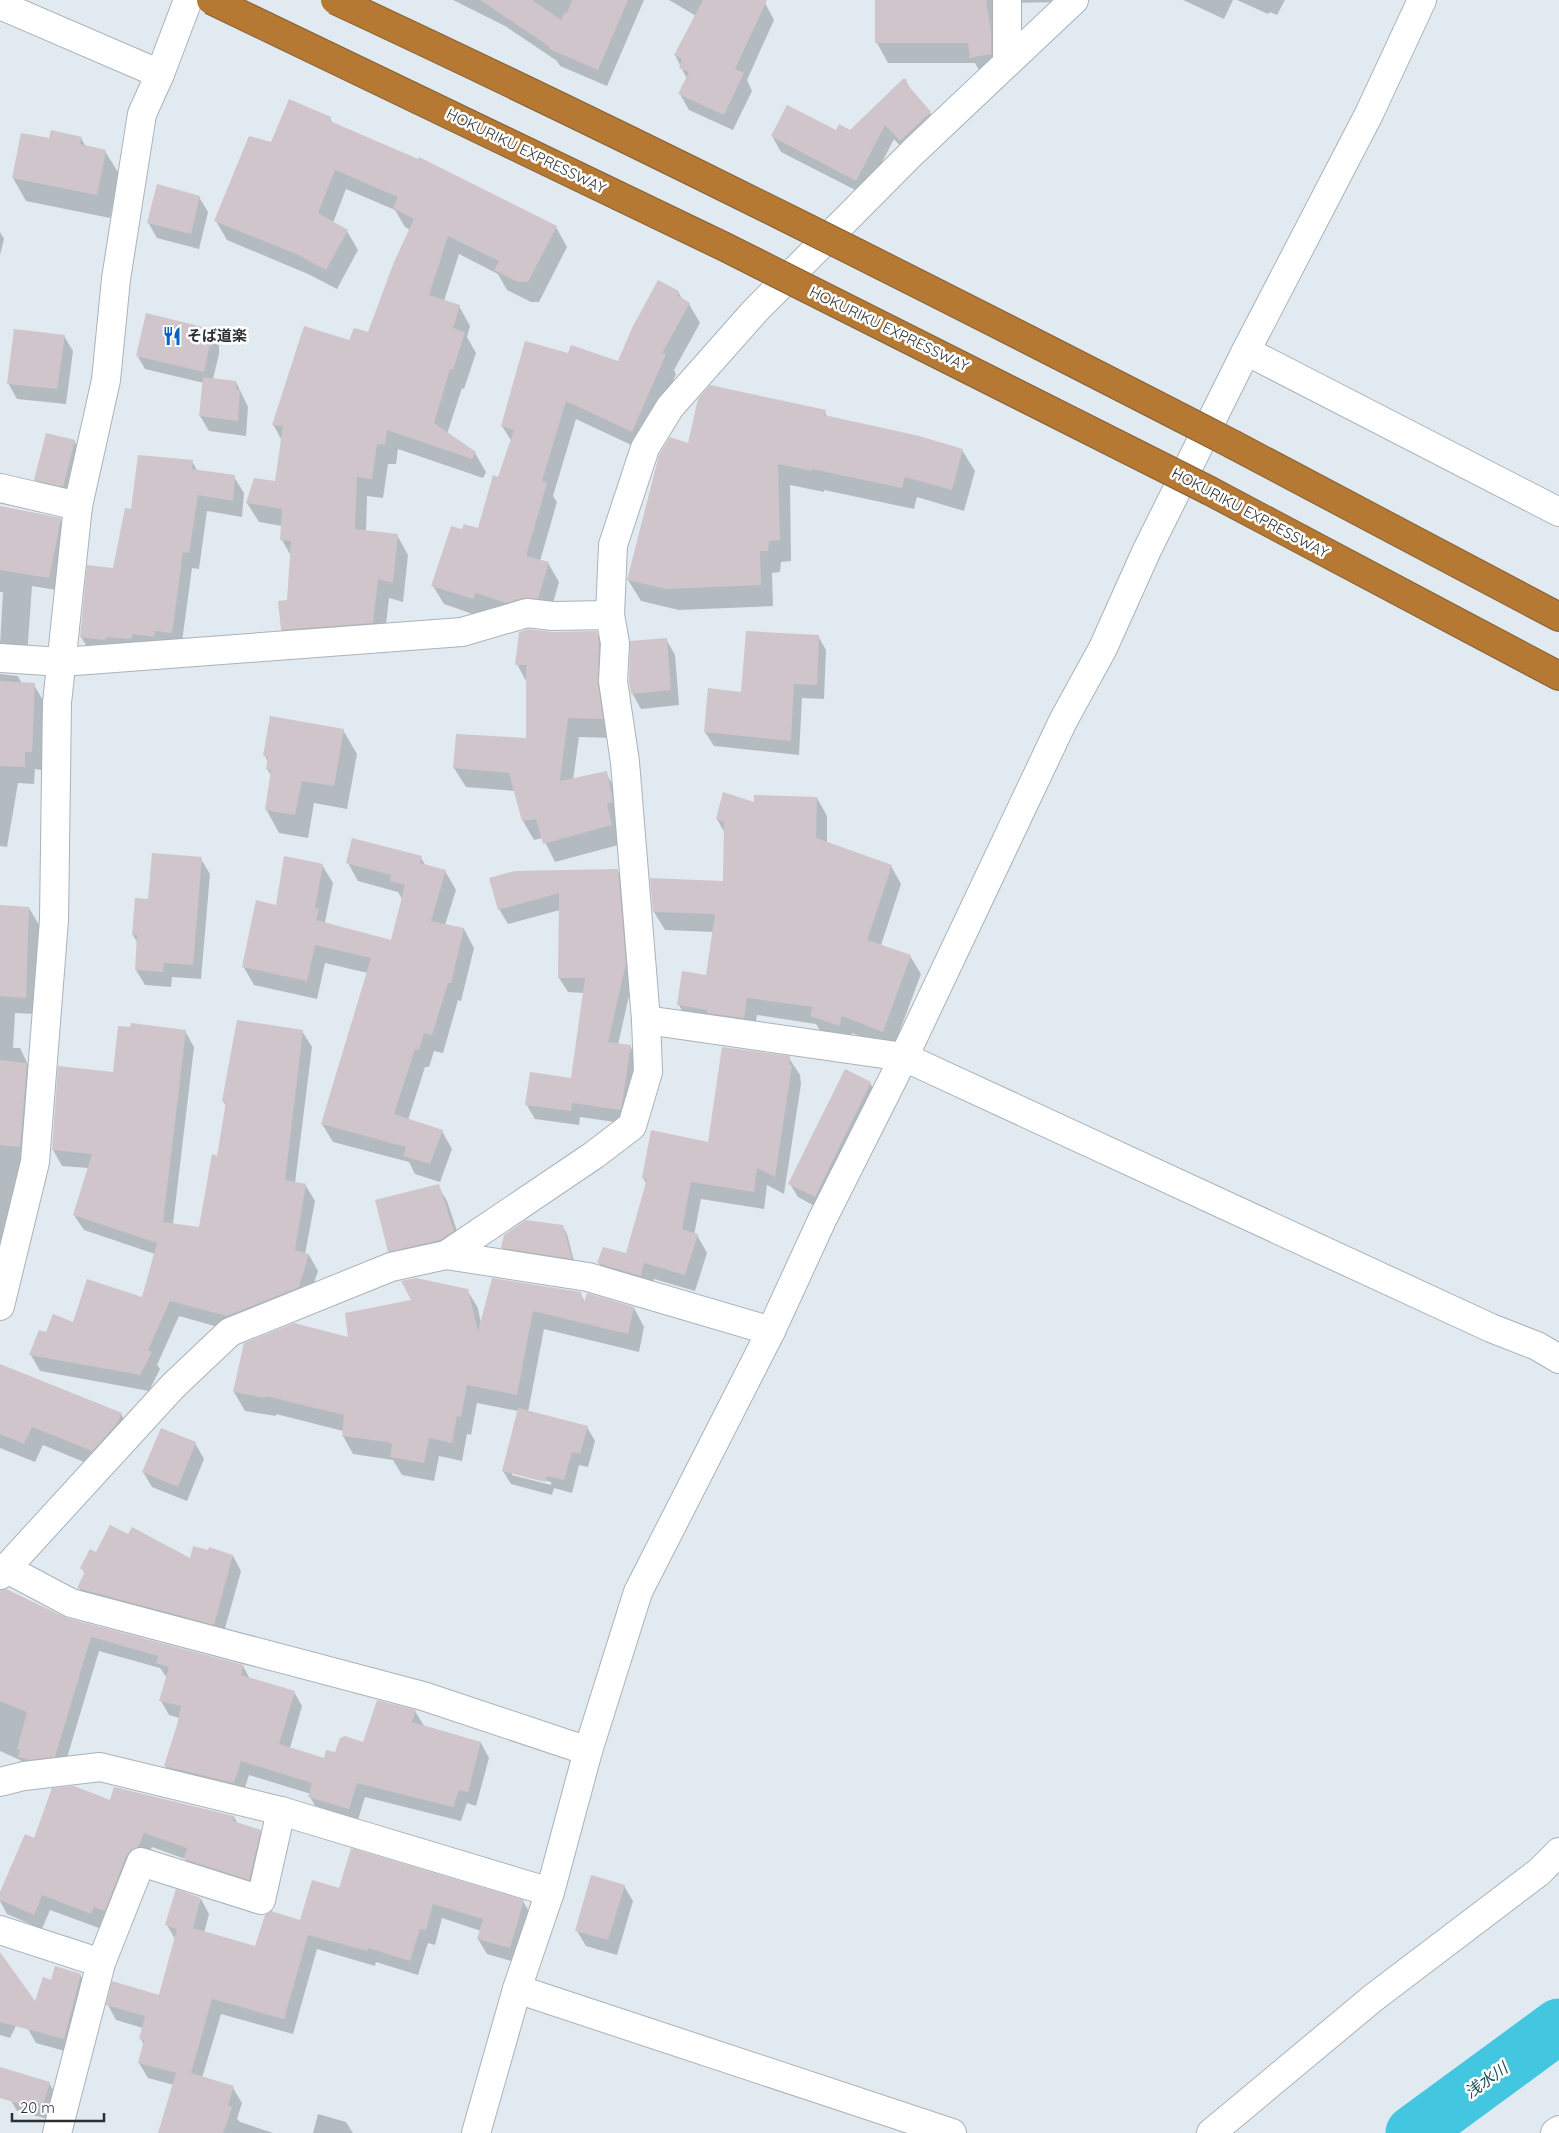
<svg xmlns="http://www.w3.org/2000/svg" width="1559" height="2133" font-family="Quicksand,'Noto Sans JP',sans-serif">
  <rect width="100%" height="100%" fill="#e1eaf1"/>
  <!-- shadow -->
  <g fill="#0003" fill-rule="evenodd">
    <polygon points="453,0 644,0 607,86 560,66 557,61 505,26"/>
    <polygon points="669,0 759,0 765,3 774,20 747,80 752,91 733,130 689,110 680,94 687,79 675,55 696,16"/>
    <polygon points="876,0 1067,0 1067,2 994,3 1002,52 983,77 975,63 888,63 877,43"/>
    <polygon points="1183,0 1233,0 1224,19"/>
    <polygon points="1237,0 1285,0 1277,15 1270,12 1268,14"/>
    <polygon points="906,81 913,94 930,113 939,128 909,156 894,139 865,195 781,152 772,136 851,131"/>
    <polygon points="330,118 333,124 556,227 567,247 539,302 531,302 507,290 498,274 459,254 444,301 459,306 470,326 467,337 476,353 464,389 462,388 447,434 475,453 486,472 483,478 398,449 396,464 388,464 383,498 367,496 366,531 397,535 408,555 403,602 389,598 384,642 294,649 282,630 289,602 291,556 282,540 282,526 259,522 247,503 276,482 282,441 273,424 369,334 410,230 405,227 395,210 346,189 333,223 347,231 358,250 337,289 308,274 227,240 216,221 272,144"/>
    <polygon points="81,138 86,147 105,151 119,174 110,218 26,201 13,178 50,139"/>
    <polygon points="199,197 208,212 199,249 157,238 148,222"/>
    <polygon points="0,232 4,239 0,255"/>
    <polygon points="678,292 683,300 689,304 700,323 674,370 676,374 642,450 576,419 553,496 557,502 540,561 548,563 559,582 549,617 484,618 444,604 433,586 463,531 479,530 512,442 502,426 569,354 619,363"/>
    <polygon points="211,330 219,344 219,354 213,379 236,382 248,407 246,436 209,431 200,416 204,383 145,369 137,355"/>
    <polygon points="64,336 73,351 66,404 17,399 8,383"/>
    <polygon points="825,412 828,418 962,450 975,471 964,511 917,497 914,509 824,490 824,492 790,485 791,561 781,562 780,572 772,573 773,606 679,610 641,601 628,580 689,445"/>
    <polygon points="74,441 83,456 72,501 44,495 35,480"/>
    <polygon points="192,461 198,472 234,477 244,493 242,517 207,511 199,569 192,568 181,649 91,653 81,637 114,569 132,510"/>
    <polygon points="0,507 60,519 67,532 56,590 32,586 27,656 0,645 3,592 0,592"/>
    <polygon points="596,632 607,651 613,738 579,737 573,780 606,773 617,792 622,844 555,862 543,838 534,840 523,821 515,791 466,787 454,768 527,739 527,683 517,664 553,633"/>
    <polygon points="818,636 826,650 824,699 802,698 799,755 714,746 705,732 743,693"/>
    <polygon points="666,639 675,655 679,705 641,709 632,693"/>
    <polygon points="0,674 18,676 22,684 34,685 44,702 42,770 35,769 34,784 18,783 7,847 0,846"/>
    <polygon points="343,730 357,754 347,809 314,803 308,838 279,833 266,809 271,775 267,769 268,762 265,756"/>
    <polygon points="817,798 827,816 827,843 891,866 901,884 881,945 910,956 921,974 893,1049 852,1033 849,1043 822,1034 816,1024 757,1015 753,1036 689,1023 679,1005 707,976 714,932 665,930 654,912 724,882 725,833 717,819 755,804"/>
    <polygon points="421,858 426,866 445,871 456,890 445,925 464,929 474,948 461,1001 458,1000 443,1053 434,1051 429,1067 425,1067 408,1120 442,1131 452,1149 440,1182 415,1174 409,1162 333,1142 322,1124 368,973 325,963 317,999 254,985 243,966 277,906 322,865 333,883 325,922 327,924 392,941 402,899 398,892 358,881 348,863"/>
    <polygon points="201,859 210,874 201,979 172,977 171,987 145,985 136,970 138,944 133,935 150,900"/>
    <polygon points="617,870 626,885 633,978 618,1045 630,1046 639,1061 629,1124 580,1117 579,1125 535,1119 526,1104 572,1079 584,993 568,992 559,978 560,910 508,924 499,909"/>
    <polygon points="29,908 39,925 35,1014 15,1013 13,1048 20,1048 36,1081 0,1295 0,939"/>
    <polygon points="185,1031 194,1047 173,1224 200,1228 218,1157 226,1106 223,1101 302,1031 312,1047 295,1183 306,1186 315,1201 305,1254 309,1255 318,1271 307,1303 236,1332 179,1316 157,1365 160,1369 149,1391 40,1371 31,1355 46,1334 143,1298 155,1254 84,1230 74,1215 88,1168 62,1166 53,1150 114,1073"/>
    <polygon points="789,1058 800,1075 801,1084 784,1194 767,1185 764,1209 701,1199 694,1235 697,1235 707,1253 695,1291 654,1279 651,1293 609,1281 599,1263 627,1255 647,1185 643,1178 709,1144"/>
    <polygon points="870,1083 878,1097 822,1210 798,1197 790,1184"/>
    <polygon points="438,1186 447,1201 462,1246 398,1267 389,1251"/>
    <polygon points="563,1227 567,1234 575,1265 506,1255 502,1247"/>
    <path d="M 467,1290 L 478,1308 L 481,1324 L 580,1293 L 585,1302 L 634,1308 L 644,1327 L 639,1352 L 544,1329 L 528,1412 L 587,1427 L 595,1441 L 588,1467 L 579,1465 L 572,1493 L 554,1488 L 552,1495 L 511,1484 L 503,1471 L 518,1411 L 477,1403 L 471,1435 L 467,1434 L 462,1461 L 439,1456 L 434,1481 L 402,1475 L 393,1460 L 353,1454 L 343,1436 L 343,1431 L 276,1414 L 276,1416 L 245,1411 L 234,1392 L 350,1339 ZM 512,1472 L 551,1482 L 551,1485 L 512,1475 Z"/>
    <polygon points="0,1394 121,1414 132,1433 103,1470 43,1445 35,1462 0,1448"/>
    <polygon points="161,1430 195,1443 204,1459 187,1501 152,1487 143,1472"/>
    <polygon points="128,1535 191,1560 233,1556 241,1571 222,1639 87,1603 79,1588 85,1574 82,1568 96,1553"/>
    <polygon points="0,1597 67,1619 243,1666 250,1679 294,1692 302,1706 290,1748 324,1759 364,1743 415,1711 424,1726 481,1743 489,1758 476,1806 467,1803 461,1821 365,1797 357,1823 318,1811 310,1797 311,1794 249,1775 242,1797 173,1781 165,1766 180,1718 169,1715 161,1701 167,1678 160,1668 99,1651 63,1771 28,1771 22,1761 0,1751"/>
    <polygon points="111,1802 234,1817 238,1824 260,1831 269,1846 258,1894 194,1874 185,1859 152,1847 113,1925 102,1921 99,1928 50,1910 42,1929 7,1914 0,1901 0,1896 35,1840"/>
    <polygon points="624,1886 633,1901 617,1955 586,1946 577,1931"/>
    <polygon points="340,1890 523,1901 532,1917 518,1963 487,1954 478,1939 481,1931 442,1918 435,1945 428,1943 418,1975 376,1962 375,1966 317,1949 293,2034 221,2014 202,2078 233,2088 242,2103 237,2119 240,2122 273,2133 162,2133 174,2085 148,2078 139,2063 144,2045 141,2039 143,2028 116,2020 108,2005 159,1996 175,1939 167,1925 201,1899 209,1914 204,1933 256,1947 301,1922"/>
    <polygon points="0,1955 29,1999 10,2038 0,2035"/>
    <polygon points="80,1975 89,1990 72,2053 36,2043 28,2029 52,1981"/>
    <polygon points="49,2083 58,2098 52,2120 17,2111 8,2095"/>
    <polygon points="318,2114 346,2122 353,2133 313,2133"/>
  </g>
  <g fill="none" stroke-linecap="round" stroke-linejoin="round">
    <!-- river -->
    <polyline stroke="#43c7e0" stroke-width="55" points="1413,2133 1559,2026"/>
  </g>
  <!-- building -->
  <g fill="#cfc5ca">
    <polygon points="480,0 532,0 561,20 565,12 567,13 572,0 628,0 598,70 549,49 550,47"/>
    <polygon points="703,0 767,0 735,69 744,73 724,115 678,94 689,72 679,68 682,59 674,55"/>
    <polygon points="875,0 986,0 991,31 991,54 970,58 968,43 875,43"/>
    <polygon points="904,78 907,80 906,83 931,112 900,141 885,125 856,181 771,136 787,105 836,130 839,124 850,130"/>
    <polygon points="289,99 331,117 330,121 418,159 419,157 557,226 528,282 518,282 494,270 499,261 448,236 429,295 460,305 453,328 465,332 453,370 450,369 434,423 476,452 472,459 387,430 385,445 377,444 372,479 357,477 355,529 398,534 393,583 378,579 373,623 281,630 278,601 287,600 291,541 280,540 282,509 246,503 254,478 275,481 283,426 272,425 304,326 349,340 354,328 368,332 394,262 414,219 393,208 398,197 335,170 318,213 348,230 326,270 296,254 214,221 249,136 271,142"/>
    <polygon points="51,130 82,137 80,144 106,150 97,195 12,178 21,133 49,138"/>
    <polygon points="157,184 200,196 191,234 147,223"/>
    <polygon points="658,280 679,291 677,295 690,303 662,353 666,354 632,432 566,401 542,481 547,483 526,556 549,562 538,599 523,598 506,603 476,593 473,599 431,586 451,526 462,529 464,524 478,528 493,475 498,477 514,430 501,426 525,341 568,353 571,345 618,361 632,328"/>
    <polygon points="146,313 211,329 211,339 204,372 136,356"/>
    <polygon points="14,329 65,335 57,389 7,384"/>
    <polygon points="203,377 236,381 236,389 240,390 238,421 199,416"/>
    <polygon points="710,385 826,410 824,415 919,436 963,449 952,490 905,477 902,488 812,469 812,471 778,464 780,540 769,541 768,551 760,551 761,585 666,589 627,580 659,455 670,437 688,443 698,399"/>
    <polygon points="46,433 75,440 63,487 34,480"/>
    <polygon points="138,455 193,460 192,469 235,475 233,501 198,495 189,553 183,552 172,633 155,631 154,637 133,634 131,639 107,637 105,640 80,637 87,565 113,568 125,508 131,509"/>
    <polygon points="0,506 61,518 49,578 0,570"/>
    <polygon points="528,629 553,632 597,631 599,644 598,683 603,719 568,718 560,781 607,771 613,802 607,804 612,825 543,844 536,819 522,821 509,773 453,768 456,734 526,738 526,665 515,665 519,632"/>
    <polygon points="746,631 819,635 817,685 794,684 791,741 704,732 708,688 741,692"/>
    <polygon points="667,638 671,690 631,694 629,680 630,641"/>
    <polygon points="0,681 35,683 32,752 25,752 25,767 0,766"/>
    <polygon points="270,716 344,729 334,786 302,781 295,815 265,810 271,770 266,769 268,757 263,756"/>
    <polygon points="723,792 754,802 754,795 817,797 816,838 892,865 867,940 911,955 883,1032 842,1016 839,1026 810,1016 813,1007 747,998 744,1018 707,1013 707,1010 677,1005 682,971 706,975 715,914 653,912 650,878 723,881 724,822 716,819"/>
    <polygon points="352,838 422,856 420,863 446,870 431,921 464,928 451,983 448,983 432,1035 424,1033 419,1050 415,1049 394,1114 443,1130 430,1164 403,1156 406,1147 321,1124 371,958 315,945 307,981 242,967 256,900 276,905 284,856 323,864 315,908 319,909 316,920 391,940 405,885 390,881 391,875 346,863"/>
    <polygon points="152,853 202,857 193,965 164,963 163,972 135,970 137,935 132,935 135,898 148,899"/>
    <polygon points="618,869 626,963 608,1042 631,1045 621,1110 572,1103 571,1111 525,1105 530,1072 571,1078 585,978 558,978 559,893 498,910 489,878 515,871"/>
    <polygon points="0,905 29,907 26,998 0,996"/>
    <polygon points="237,1020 303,1030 285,1180 306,1184 295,1250 309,1254 299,1287 227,1316 170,1301 148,1350 152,1352 140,1375 29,1355 39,1330 46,1332 53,1314 73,1322 87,1279 142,1297 157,1243 73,1215 92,1154 52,1150 58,1066 113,1072 118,1026 130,1027 131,1023 186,1030 163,1222 199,1227 212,1154 217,1156 226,1102 222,1101"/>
    <polygon points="722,1047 790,1056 789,1065 792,1065 775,1177 757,1168 754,1192 691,1182 682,1229 698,1234 685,1275 644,1263 641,1276 597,1263 603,1247 626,1253 647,1179 642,1178 651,1130 708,1142"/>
    <polygon points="0,1060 27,1063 20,1147 0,1145"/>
    <polygon points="845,1069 871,1082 815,1197 788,1184"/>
    <polygon points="439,1184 454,1231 440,1240 388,1252 375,1200"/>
    <polygon points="526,1220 563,1225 572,1259 501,1248 504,1235"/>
    <polygon points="416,1278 468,1289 478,1332 492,1278 581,1292 584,1303 587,1293 634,1307 628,1334 533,1311 517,1395 467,1385 461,1417 457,1416 452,1443 429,1438 424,1463 390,1457 392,1444 388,1442 342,1436 344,1415 266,1396 265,1398 233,1392 244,1343 294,1323 348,1337 345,1313 411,1300 401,1281"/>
    <polygon points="0,1364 122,1413 116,1425 92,1451 32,1427 24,1444 0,1434"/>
    <polygon points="518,1408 588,1426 580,1454 572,1452 564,1480 547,1476 545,1482 502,1471"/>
    <polygon points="161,1428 196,1442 178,1487 142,1472"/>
    <polygon points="110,1525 128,1534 132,1527 190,1558 193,1546 208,1550 209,1547 233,1555 214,1625 77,1588 85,1572 80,1568 90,1549 96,1552"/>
    <polygon points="6,1589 67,1618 244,1665 241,1675 295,1691 279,1744 324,1758 326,1750 335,1752 340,1738 345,1736 363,1742 377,1700 416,1710 412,1722 481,1742 468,1792 459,1790 453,1807 357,1783 349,1809 308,1797 312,1783 241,1761 234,1783 164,1766 177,1725 181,1706 159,1701 169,1667 156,1663 158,1656 91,1637 55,1757 30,1760 18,1757 20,1750 17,1749 27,1712 0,1701 0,1590"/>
    <polygon points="74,1786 110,1800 114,1787 234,1816 233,1821 261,1830 249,1880 184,1859 187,1848 144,1833 138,1847 131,1850 126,1856 105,1911 94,1907 91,1914 42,1895 34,1915 0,1900 0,1892 25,1834 34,1838 52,1788"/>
    <polygon points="351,1848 524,1900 510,1948 477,1939 483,1919 433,1904 426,1930 420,1929 410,1961 368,1948 367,1951 308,1935 284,2019 212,1999 191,2073 234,2086 228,2105 232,2107 223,2133 158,2133 176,2073 138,2063 144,2040 139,2039 145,2016 106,2005 112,1981 159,1995 177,1929 165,1925 176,1889 201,1898 193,1928 255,1946 265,1915 271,1911 300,1920 312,1880 339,1888"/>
    <polygon points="591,1875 625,1885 608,1940 575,1931"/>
    <polygon points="0,1952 35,2001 43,1977 51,1980 55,1966 81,1974 64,2039 0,2022"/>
    <polygon points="0,2067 50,2082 43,2105 28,2101 26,2106 0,2098"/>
  </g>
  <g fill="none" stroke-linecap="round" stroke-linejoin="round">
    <!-- street casing -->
    <g stroke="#aab2b9" stroke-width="30">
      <g id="street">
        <polyline points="1007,0 1007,63"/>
        <polyline points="0,5 160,74"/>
        <polyline points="1246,351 1559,512"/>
        <polyline points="0,488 78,506"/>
        <polyline points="0,658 62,662 462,632 527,613 553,616 610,615"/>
        <polyline points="646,1020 904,1057 1491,1328 1537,1346 1559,1359"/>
        <polyline points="446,1255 588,1277 771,1331"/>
        <polyline points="0,1306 35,1162 54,920 57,703 78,506 106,380 116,279 142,114 160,74 188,0"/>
        <polyline points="7,1569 71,1603 423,1696 588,1751"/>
        <polyline points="0,1575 173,1386 230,1332 391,1267 446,1255 594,1155 632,1126 648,1072 646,1020 625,762 613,681 615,643 610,615 613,545 645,448 670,407 755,311 913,152 1074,0"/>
        <polyline points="0,1782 24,1776 100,1767 281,1811 550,1892"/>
        <polyline points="0,1930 101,1963"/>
        <polyline points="517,1989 952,2133"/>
        <polyline points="57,2133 101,1963 141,1862 261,1900 281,1811"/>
        <polyline points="476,2133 517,1989 550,1892 588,1751 638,1592 771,1331 822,1220 904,1057 1063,721 1103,648 1147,550 1246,351 1369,114 1422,0"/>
        <polyline points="1211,2133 1373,1998 1539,1872 1559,1852"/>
        <polyline points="1555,2133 1559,2130"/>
      </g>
    </g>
    <!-- highway casing -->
    <g stroke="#855f33" stroke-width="30">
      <g id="highway">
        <polyline points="1234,445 1559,617"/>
        <polyline points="1210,491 1559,676"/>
      </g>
    </g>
    <!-- street -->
    <use href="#street" stroke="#fff" stroke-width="28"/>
    <!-- highway -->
    <use href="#highway" stroke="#b57934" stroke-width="28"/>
    <!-- highway-bridge casing -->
    <g stroke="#855f33" stroke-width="30" stroke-linecap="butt">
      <g id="highway-bridge">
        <polyline points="211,0 725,247 1210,491"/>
        <path d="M 335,0 C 638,141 937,292 1234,445"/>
      </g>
    </g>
    <!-- highway-bridge -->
    <use href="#highway-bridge" stroke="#b57934" stroke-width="28"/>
  </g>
  <!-- icons -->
  <defs>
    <g id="restaurant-bare" transform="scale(1.5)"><path d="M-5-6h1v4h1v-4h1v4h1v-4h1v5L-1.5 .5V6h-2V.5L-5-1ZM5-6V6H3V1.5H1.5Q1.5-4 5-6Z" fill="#0462ca" stroke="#fff" stroke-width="2.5" paint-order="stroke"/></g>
  </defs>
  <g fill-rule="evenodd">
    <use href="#restaurant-bare" x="172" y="336"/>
  </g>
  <g text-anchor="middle" stroke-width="5" stroke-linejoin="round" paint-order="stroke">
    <!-- street labels -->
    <g font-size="15" fill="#2c3032" stroke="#fff">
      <text transform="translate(526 151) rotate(26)" y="5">HOKURIKU EXPRESSWAY</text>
      <text transform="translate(889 329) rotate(26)" y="5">HOKURIKU EXPRESSWAY</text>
      <text transform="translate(1250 513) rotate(28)" y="5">HOKURIKU EXPRESSWAY</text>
    </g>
    <!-- poi labels -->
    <g font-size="15" font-weight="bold" fill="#2c3032" stroke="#fff" text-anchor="start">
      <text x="187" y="341">そば道楽</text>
    </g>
    <!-- water labels -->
    <g font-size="16" font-style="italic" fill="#1a515b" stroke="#fff">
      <text transform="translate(1486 2080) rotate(-36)" y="6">浅水川</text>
    </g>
  </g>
  <!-- scale -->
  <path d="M12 2113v8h92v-8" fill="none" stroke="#2c3032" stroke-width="2.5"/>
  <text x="20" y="2113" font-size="15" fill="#2c3032" stroke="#ffffff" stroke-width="4" paint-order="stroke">20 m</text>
</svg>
